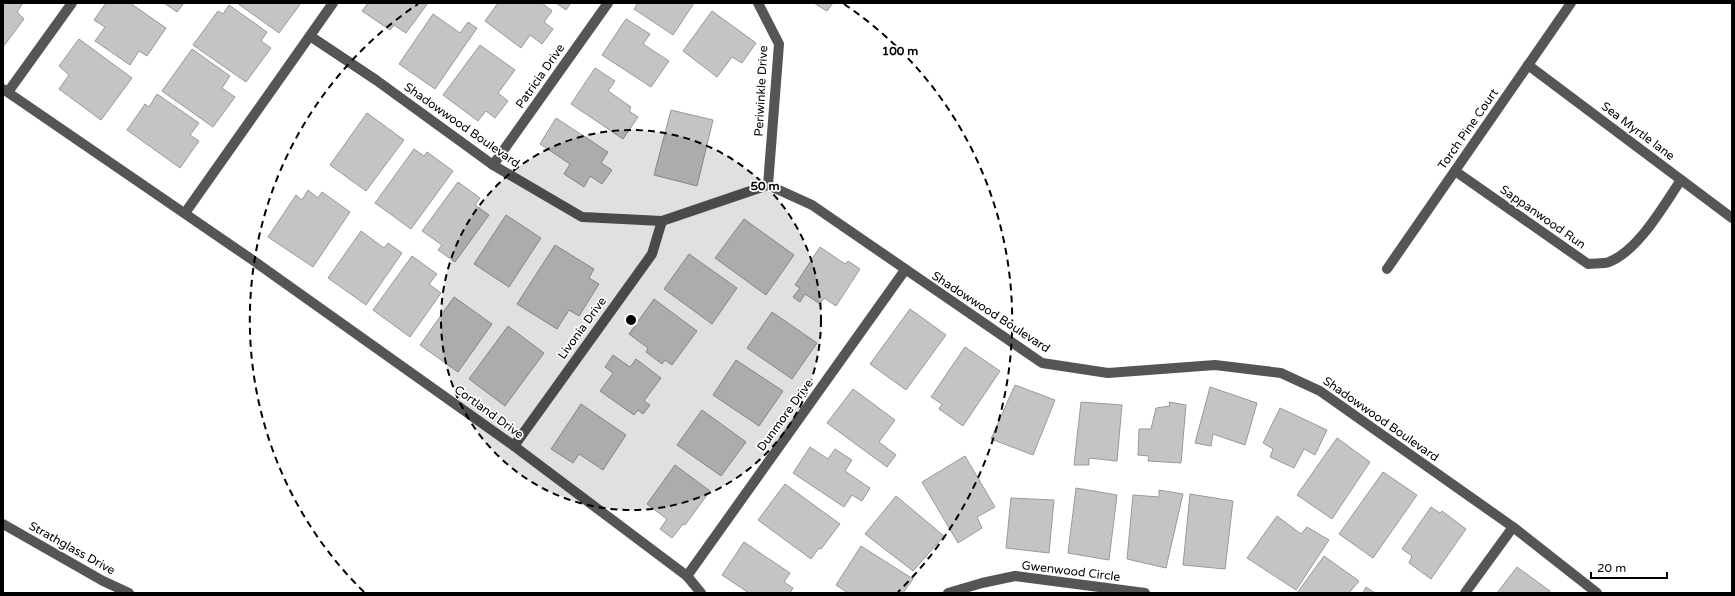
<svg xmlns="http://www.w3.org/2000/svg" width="1735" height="596" font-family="'Varela Round',sans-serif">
  <rect width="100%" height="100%" fill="#fff"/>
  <!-- building -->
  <g fill="#c4c4c4" stroke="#999">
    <polygon points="3,3 23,3 17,12 24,19 3,47"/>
    <polygon points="106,3 130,3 166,28 147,56 139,51 130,65 95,41 105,27 94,20"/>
    <polygon points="164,3 184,3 177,12"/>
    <polygon points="237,3 301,3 279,33"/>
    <polygon points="368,3 428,3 406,33 394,25 390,30 362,11"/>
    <polygon points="498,3 542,3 552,11 544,22 553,29 542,44 530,35 521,48 485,21"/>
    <polygon points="556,3 571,3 566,10"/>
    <polygon points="638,3 694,3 673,35 634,9"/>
    <polygon points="814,3 833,3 827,11"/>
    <polygon points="229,5 267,32 261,41 271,48 246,82 193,45 218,11 223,14"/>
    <polygon points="712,11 756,43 742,63 732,57 717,77 683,51"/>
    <polygon points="433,14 460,33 468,22 477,28 435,89 399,64"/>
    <polygon points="626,19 650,34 643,44 669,61 651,87 602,55"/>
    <polygon points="79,39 132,78 101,120 59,89 69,75 59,66"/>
    <polygon points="480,45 515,70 498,93 508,101 495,118 486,111 478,121 443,95"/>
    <polygon points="192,49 230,76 222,88 235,97 213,127 162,91"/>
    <polygon points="595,68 615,81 608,91 631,107 629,111 638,117 623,139 571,104"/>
    <polygon points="157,94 199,123 190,135 199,141 180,168 127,130 145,104 149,107"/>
    <polygon points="671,110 713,120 697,186 654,175"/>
    <polygon points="367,113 404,140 366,191 330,165"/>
    <polygon points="556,118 608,152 601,163 612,170 602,184 590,176 584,187 564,174 570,164 540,144"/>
    <polygon points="414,149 424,156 427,152 453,171 411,229 375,203"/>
    <polygon points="458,182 480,198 475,205 489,215 455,262 438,250 442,245 422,231"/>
    <polygon points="308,190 318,198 322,192 350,212 313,267 268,237 296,195 302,200"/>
    <polygon points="506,215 541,238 509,287 474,264"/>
    <polygon points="744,219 794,255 766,295 715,258"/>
    <polygon points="361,231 384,248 388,243 402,253 366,305 328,278"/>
    <polygon points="555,245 594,269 589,278 599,284 579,316 569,310 557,329 517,304"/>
    <polygon points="820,247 845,264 848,261 860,269 836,306 824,298 820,304 805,294 800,302 793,297 800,288 795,285"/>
    <polygon points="689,254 737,288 712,324 664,289"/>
    <polygon points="412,256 437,274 429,284 441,293 410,337 373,310"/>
    <polygon points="454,297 492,324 458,372 420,345"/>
    <polygon points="654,299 697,331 672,365 665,360 662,364 646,352 648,348 629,334"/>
    <polygon points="910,309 946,335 906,390 870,364"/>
    <polygon points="772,312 817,343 792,379 747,348"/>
    <polygon points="508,326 544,353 505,406 469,379"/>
    <polygon points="965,347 1000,371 963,426 939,409 942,404 931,397"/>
    <polygon points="613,355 630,367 636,359 661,378 644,401 650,405 643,414 638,410 634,415 600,391 613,373 605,367"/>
    <polygon points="736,360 783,391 759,426 713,395"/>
    <polygon points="1015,385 1055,400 1033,455 991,439"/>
    <polygon points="1210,387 1257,403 1245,445 1213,434 1211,446 1195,443"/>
    <polygon points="853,389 895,420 879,442 896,455 887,467 827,423"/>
    <polygon points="1081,402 1122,405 1117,461 1089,458 1089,465 1074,465"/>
    <polygon points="1169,402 1186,405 1181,463 1148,461 1149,456 1138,455 1139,429 1151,429 1156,408 1170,406"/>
    <polygon points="581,404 626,435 603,470 579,454 573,463 551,449"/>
    <polygon points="1280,408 1327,430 1315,455 1304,449 1294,468 1270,457 1273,449 1263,443"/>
    <polygon points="702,410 746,442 721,476 677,445"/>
    <polygon points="1337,438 1370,462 1332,519 1297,495"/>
    <polygon points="810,447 828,459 835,449 852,460 845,471 870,488 862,501 852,495 844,507 793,473"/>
    <polygon points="965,456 995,507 977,517 982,528 958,543 922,482"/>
    <polygon points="675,465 710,491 685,525 683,524 672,538 660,529 667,519 647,504"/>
    <polygon points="1383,472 1417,495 1373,558 1339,534"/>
    <polygon points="785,484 840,524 821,549 819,548 811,559 758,520"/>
    <polygon points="1076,488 1117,495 1109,560 1068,553"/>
    <polygon points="1159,490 1183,494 1166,568 1127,559 1133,495 1159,497"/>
    <polygon points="1190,494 1233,501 1225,569 1183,565"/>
    <polygon points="896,496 944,536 913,571 865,534"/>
    <polygon points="1011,498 1054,500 1049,553 1006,548"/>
    <polygon points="1431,507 1440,513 1442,511 1466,529 1431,579 1409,563 1412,556 1402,549"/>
    <polygon points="1277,516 1301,534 1307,527 1329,540 1296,590 1247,558"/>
    <polygon points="744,542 790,573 784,582 793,588 790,593 749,593 722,575"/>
    <polygon points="861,546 913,579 903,593 848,593 836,585"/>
    <polygon points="1324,556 1359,581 1349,593 1297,593"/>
    <polygon points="1517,567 1550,591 1549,593 1497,593"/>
    <polygon points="1366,587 1375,593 1363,593"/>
  </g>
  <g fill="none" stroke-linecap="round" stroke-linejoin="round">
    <!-- minor -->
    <g stroke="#555" stroke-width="10">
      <polyline points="758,3 779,44 768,185"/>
      <polyline points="310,36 376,80 493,165 582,217 662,221 768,185 812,205 1042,363 1108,373 1215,365 1281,373 1320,391 1513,527 1597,593"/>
      <polyline points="1528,65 1732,218"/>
      <polyline points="3,89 254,261 514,446 687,576 701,593"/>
      <polyline points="8,92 72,3"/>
      <polyline points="493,165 608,3"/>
      <path d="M 1455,171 L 1588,264 C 1594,263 1603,264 1609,262 C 1639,250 1663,206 1681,180"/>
      <polyline points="185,213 333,3"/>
      <polyline points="1387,269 1571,3"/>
      <polyline points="514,446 652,254 662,221"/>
      <polyline points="3,524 103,581 129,593"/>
      <polyline points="687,576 905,270"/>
      <polyline points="948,593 982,583 1015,576 1145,593"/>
      <polyline points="1465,593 1513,527"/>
    </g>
  </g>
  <!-- distance rings -->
  <circle cx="631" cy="320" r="190" fill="#000" fill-opacity=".12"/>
  <g fill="none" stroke="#000" stroke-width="2" stroke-dasharray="7 5">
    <circle cx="631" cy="320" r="190"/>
    <path d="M364 592A381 381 0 0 1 418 4M844 4A381 381 0 0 1 898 592"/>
  </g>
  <g text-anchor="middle" stroke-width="3.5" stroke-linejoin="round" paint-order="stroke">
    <!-- street labels -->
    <g font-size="12" fill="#000" stroke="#fff">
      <text transform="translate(540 76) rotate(-55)" y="4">Patricia Drive</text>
      <text transform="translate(761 91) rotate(-87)" y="4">Periwinkle Drive</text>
      <text transform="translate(462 125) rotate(35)" y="4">Shadowwood Boulevard</text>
      <text transform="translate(1468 129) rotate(-55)" y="4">Torch Pine Court</text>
      <text transform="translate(1638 131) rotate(37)" y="4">Sea Myrtle lane</text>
      <text transform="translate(1543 217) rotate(35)" y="4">Sappanwood Run</text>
      <text transform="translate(991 312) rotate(33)" y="4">Shadowwood Boulevard</text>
      <text transform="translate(582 328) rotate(-54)" y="4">Livonia Drive</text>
      <text transform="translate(489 412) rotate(36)" y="4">Cortland Drive</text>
      <text transform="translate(785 415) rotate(-54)" y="4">Dunmore Drive</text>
      <text transform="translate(1381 419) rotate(35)" y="4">Shadowwood Boulevard</text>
      <text transform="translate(72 548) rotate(29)" y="4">Strathglass Drive</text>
      <text transform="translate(1071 571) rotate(7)" y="4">Gwenwood Circle</text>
    </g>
  </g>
  <circle cx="631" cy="320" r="6" fill="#000" stroke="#fff" stroke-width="2"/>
  <g font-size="12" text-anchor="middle" font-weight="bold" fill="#000" stroke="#fff" stroke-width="3.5" stroke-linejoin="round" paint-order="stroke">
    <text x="900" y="55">100 m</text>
    <text x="765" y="190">50 m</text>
  </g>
  <!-- border -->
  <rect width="1735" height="596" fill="none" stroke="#000000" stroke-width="8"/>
  <!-- scale -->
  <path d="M1591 572v6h76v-6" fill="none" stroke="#000000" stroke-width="2"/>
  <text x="1597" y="572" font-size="12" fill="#000000" stroke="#ffffff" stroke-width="3" paint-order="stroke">20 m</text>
</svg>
